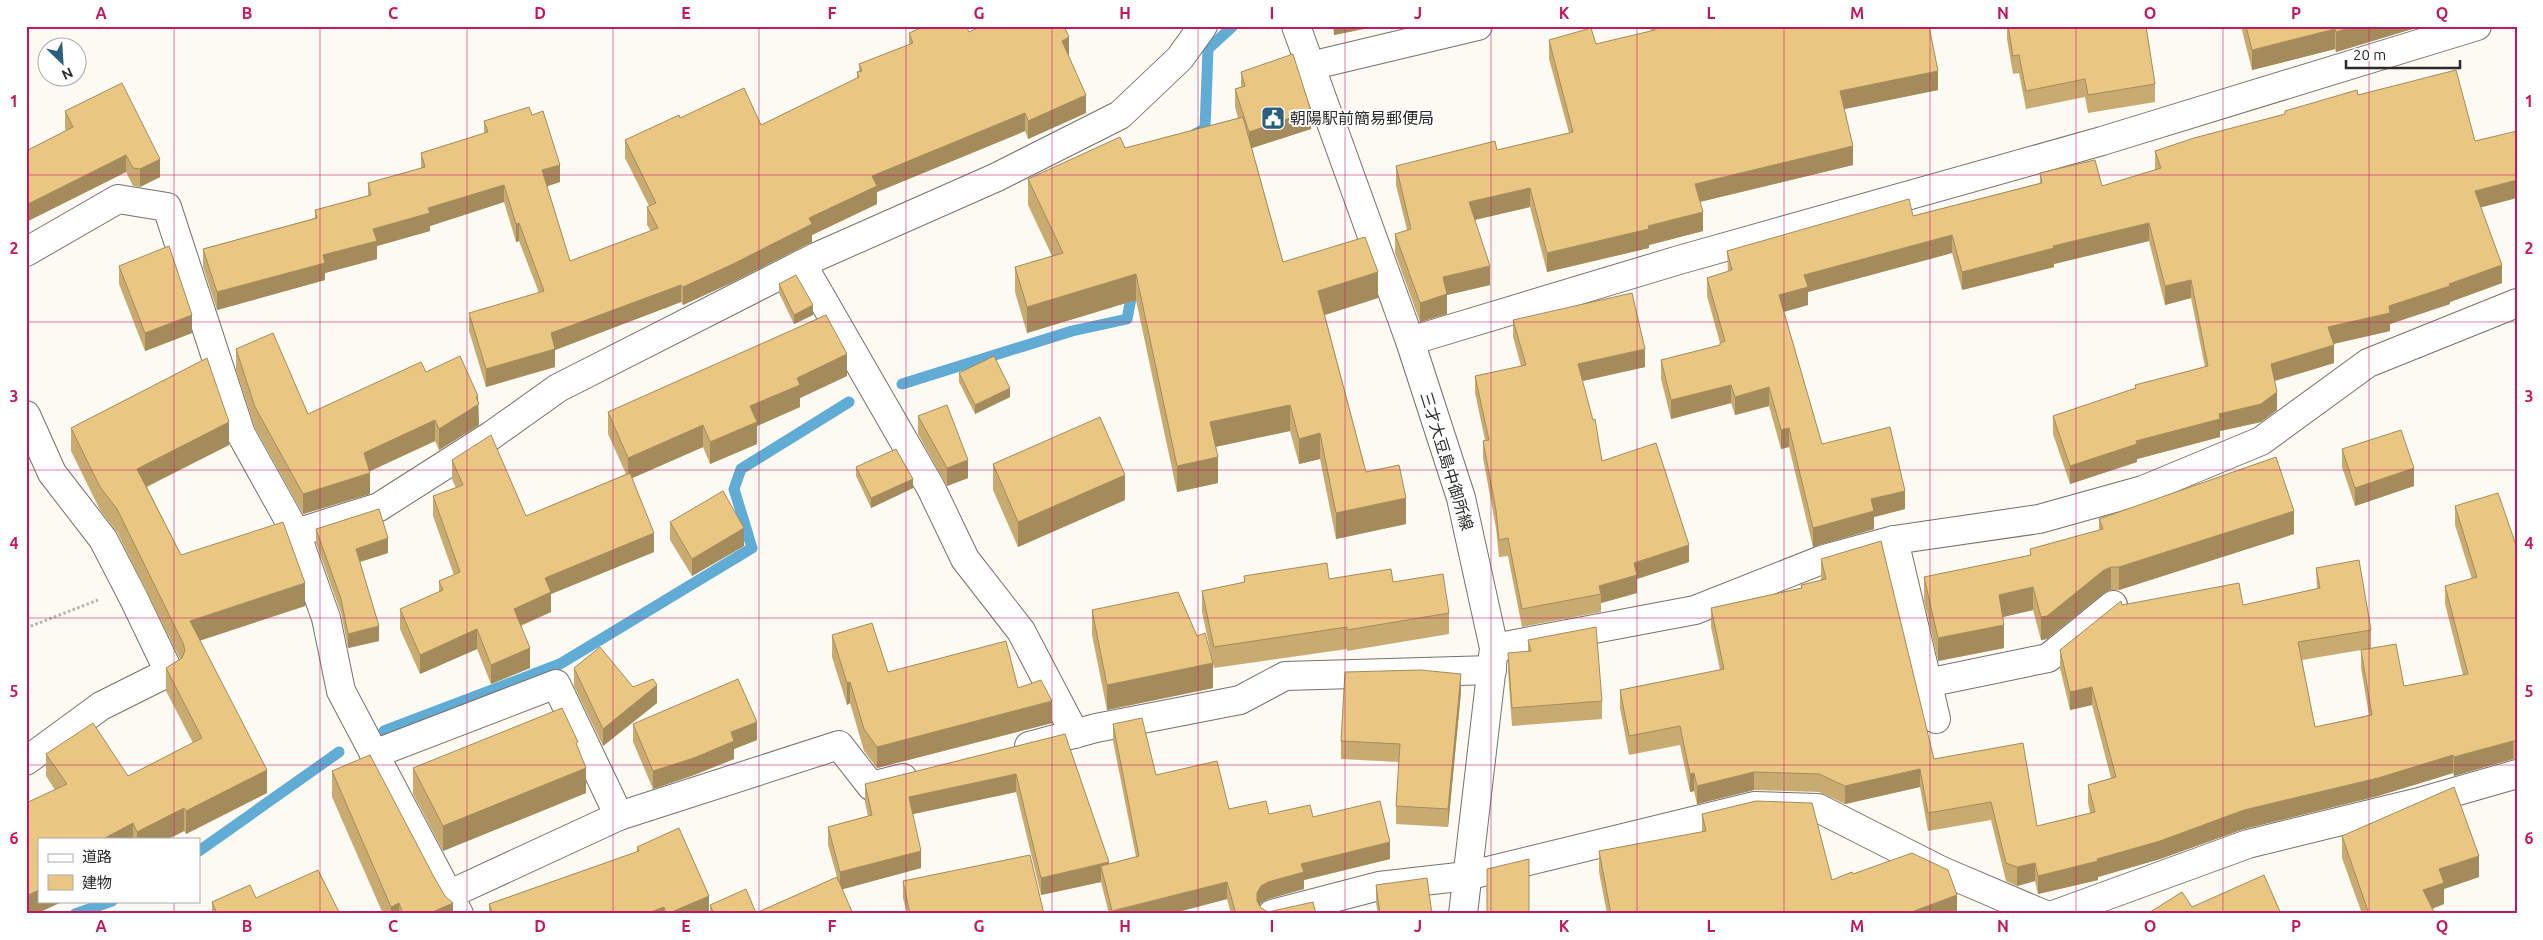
<svg xmlns="http://www.w3.org/2000/svg" width="2543" height="940" font-family="Ubuntu,'Noto Sans JP',sans-serif">
  <rect width="100%" height="100%" fill="#fdfaf4"/>
  <g fill="none" stroke-linecap="round" stroke-linejoin="round">
    <!-- stream -->
    <g stroke="#61acd4" stroke-width="11">
      <polyline points="1195,134 1205,129 1208,49 1233,26"/>
      <polyline points="902,384 1072,331 1127,319 1133,288"/>
      <polyline points="384,731 560,664 752,548 734,489 741,469 849,402"/>
      <polyline points="199,851 339,752"/>
      <polyline points="75,914 112,901"/>
    </g>
    <!-- minor casing -->
    <g stroke="#75726d" stroke-width="30">
      <g id="minor">
        <polyline points="1310,66 1478,26"/>
        <polyline points="26,252 118,199 167,207 241,434 296,533 326,618 341,691 459,914"/>
        <polyline points="802,264 931,488 965,559 1021,631 1075,734"/>
        <polyline points="1410,341 1679,260 2102,141 2477,26"/>
        <polyline points="26,415 52,473 103,539 133,597 169,672 101,706 26,761"/>
        <polyline points="296,533 379,507 492,435 558,388 816,257 997,177 1120,115 1180,58 1203,26"/>
        <polyline points="1894,540 1936,719"/>
        <polyline points="1494,648 1695,610 1824,559 1894,540 2039,519 2143,490 2261,441 2368,363 2517,303"/>
        <polyline points="1927,683 2048,658 2113,605"/>
        <polyline points="1029,746 1096,728 1240,700 1285,676 1492,670"/>
        <polyline points="374,754 556,684 619,816 448,895"/>
        <polyline points="619,816 839,745 871,786 903,778"/>
        <polyline points="1272,914 1379,886 1467,876 1754,806 1818,808 1942,871 2043,914"/>
        <polyline points="2056,914 2248,844 2423,801 2517,774"/>
      </g>
    </g>
    <!-- major casing -->
    <g stroke="#75726d" stroke-width="30">
      <polyline id="major" points="1296,26 1410,341 1461,498 1494,648 1463,914"/>
    </g>
    <!-- path -->
    <polyline stroke="#b5b2ad" stroke-width="3" stroke-dasharray="2.5 2.5" stroke-linecap="butt" points="26,628 98,600"/>
    <!-- minor -->
    <use href="#minor" stroke="#fff" stroke-width="28"/>
    <!-- major -->
    <use href="#major" stroke="#fff" stroke-width="28"/>
  </g>
  <!-- wall -->
  <g fill="#c8ab71" fill-rule="evenodd">
    <polygon points="1333,26 1378,26 1334,35"/>
    <polygon points="1650,26 1929,26 1938,90 1844,109 1853,165 1700,202 1703,231 1649,245 1649,248 1547,272 1530,207 1475,220 1490,285 1447,295 1447,314 1420,322 1395,253 1395,234 1407,230 1396,185 1396,166 1497,150 1569,133 1549,59 1549,40 1596,44 1651,31"/>
    <polygon points="2007,26 2146,26 2155,84 2155,102 2088,113 2085,97 2026,109 2019,73 2013,74 2007,39"/>
    <polygon points="2241,26 2422,26 2336,52 2335,49 2252,70"/>
    <polygon points="969,32 1069,55 1068,56 1086,113 1028,139 1025,131 877,192 877,204 812,235 812,242 733,282 683,305 681,302 555,350 555,367 486,387 469,331 469,313 539,293 519,241 516,242 504,202 430,226 430,231 377,246 377,259 325,273 325,280 217,310 203,267 203,249 315,218 315,210 368,196 368,183 421,169 421,153 484,133 484,121 532,115 560,182 547,186 570,261 651,231 647,225 647,207 649,206 625,158 625,140 680,118 761,125 857,78 857,72 859,72 859,64 909,45 909,33"/>
    <polygon points="1241,72 1311,129 1252,148 1283,262 1378,298 1325,315 1366,472 1406,524 1336,539 1320,459 1299,464 1290,431 1215,447 1218,483 1177,492 1136,300 1027,333 1015,292 1015,267 1052,256 1028,205 1028,179 1125,148 1238,118 1235,107 1235,89 1241,87"/>
    <polygon points="2358,95 2481,207 2502,283 2450,302 2450,304 2390,324 2390,331 2334,344 2334,363 2275,381 2277,410 2261,422 2220,431 2220,437 2137,459 2137,462 2070,484 2053,434 2053,416 2135,389 2135,385 2205,367 2191,298 2165,305 2149,241 2054,264 2054,267 1962,290 1952,253 1808,292 1808,305 1784,312 1822,444 1905,509 1874,517 1874,529 1813,547 1789,447 1781,449 1769,406 1735,415 1731,403 1671,419 1661,379 1661,360 1720,345 1720,343 1707,296 1707,278 1728,272 1727,251 1913,216 2040,183 2040,173 2102,186 2155,170 2155,151 2285,115 2285,111"/>
    <polygon points="65,111 160,177 140,187 133,186 126,172 26,222 26,151 66,131 65,129"/>
    <polygon points="119,266 192,333 145,351 119,284"/>
    <polygon points="779,284 813,315 794,324 779,293"/>
    <polygon points="1513,320 1645,367 1582,381 1602,461 1689,562 1637,579 1637,593 1601,603 1601,612 1522,627 1508,556 1499,557 1496,528 1483,458 1483,441 1485,440 1475,393 1475,376 1521,366 1513,337"/>
    <polygon points="236,349 308,414 426,372 478,403 479,425 439,450 435,441 369,471 370,494 303,514 255,428 236,370"/>
    <polygon points="959,373 1010,397 975,414 959,382"/>
    <polygon points="847,376 800,398 800,407 757,426 757,444 710,464 703,447 632,478 654,552 551,594 551,612 521,626 530,668 491,684 477,649 420,674 400,629 400,609 439,592 439,581 454,575 433,516 433,496 456,488 452,479 452,460 526,516 626,474 608,434 608,412"/>
    <polygon points="918,416 968,478 947,486 918,434"/>
    <polygon points="71,428 229,445 147,487 181,555 305,606 200,640 267,793 186,834 184,831 168,839 39,839 55,790 46,776 46,754 128,776 193,743 166,691 166,668 180,659 117,532 100,510 71,451"/>
    <polygon points="2342,449 2414,486 2355,506 2342,467"/>
    <polygon points="993,464 1125,500 1018,547 993,490"/>
    <polygon points="856,467 913,488 871,508 856,476"/>
    <path d="M 2455,506 L 2517,548 L 2517,759 L 2513,759 L 2454,776 L 2453,773 L 2378,796 L 2244,829 L 2160,859 L 2098,877 L 2098,880 L 2038,894 L 2035,881 L 2017,886 L 2006,881 L 1991,820 L 1928,831 L 1920,787 L 1845,804 L 1819,792 L 1754,790 L 1697,804 L 1694,791 L 1690,792 L 1680,745 L 1629,755 L 1620,708 L 1620,690 L 1720,670 L 1711,627 L 1711,608 L 1801,588 L 1801,585 L 1821,580 L 1821,559 L 1934,759 L 2037,826 L 2090,813 L 2088,803 L 2088,785 L 2111,778 L 2092,705 L 2070,710 L 2060,668 L 2060,650 L 2122,605 L 2243,605 L 2317,589 L 2316,568 L 2371,630 L 2371,648 L 2404,686 L 2463,675 L 2445,604 L 2445,586 L 2472,579 L 2455,525 ZM 2361,650 L 2361,668 L 2369,715 L 2315,727 L 2302,660 Z"/>
    <polygon points="2099,519 2294,534 2119,590 2111,590 2104,593 2047,639 2041,640 2033,610 2002,617 2004,648 1938,661 1924,600 1924,577 2030,556 2030,549 2099,530"/>
    <polygon points="670,522 744,546 692,576 670,540"/>
    <polygon points="316,529 388,553 360,562 379,641 348,648 341,613 316,543"/>
    <polygon points="1244,576 1393,582 1449,613 1449,634 1347,651 1347,649 1214,668 1202,612 1202,591 1244,582"/>
    <polygon points="1092,610 1197,636 1213,688 1107,710 1092,635"/>
    <polygon points="832,635 888,672 1018,688 1052,723 877,768 864,751 850,703 847,705 832,657"/>
    <polygon points="1528,640 1602,701 1602,719 1512,726 1508,671 1508,653 1528,651"/>
    <polygon points="574,668 633,687 657,703 603,746 574,686"/>
    <polygon points="1461,692 1448,827 1396,824 1396,806 1399,762 1341,759 1341,741"/>
    <polygon points="633,724 757,740 734,749 734,759 694,775 653,789 633,742"/>
    <polygon points="1113,724 1156,775 1229,809 1269,814 1313,817 1390,859 1304,880 1304,889 1268,899 1261,903 1259,906 1261,908 1268,912 1316,914 1231,914 1227,899 1170,914 1109,914 1101,882 1041,895 1016,792 912,814 921,868 842,889 853,914 710,914 710,905 756,913 837,877 828,845 828,827 868,816 865,802 865,784 1065,734 1109,864 1136,857 1113,741"/>
    <polygon points="578,749 586,793 443,851 413,794 413,768"/>
    <polygon points="332,771 453,914 383,914 332,797"/>
    <polygon points="1702,814 1832,880 1853,874 1957,914 1607,914 1599,872 1599,851 1702,832"/>
    <polygon points="2342,836 2479,877 2444,889 2444,904 2432,909 2435,914 2362,914 2342,858"/>
    <polygon points="637,847 709,914 489,914 489,904 637,852"/>
    <polygon points="903,881 1044,914 907,914 903,898"/>
    <polygon points="1376,885 1432,914 1378,914 1376,903"/>
    <polygon points="256,898 340,914 212,914 212,902"/>
  </g>
  <!-- shaded-wall -->
  <g fill="#a38b5c">
    <polygon points="1334,26 1378,26 1334,35"/>
    <polygon points="2355,26 2422,26 2336,52 2336,32"/>
    <polygon points="2335,29 2335,49 2252,70 2252,50"/>
    <polygon points="1069,37 1069,55 1062,59 1062,41"/>
    <polygon points="1938,71 1938,90 1840,110 1840,91"/>
    <polygon points="1086,95 1086,113 1028,139 1028,121"/>
    <polygon points="1311,111 1311,129 1249,149 1249,132"/>
    <polygon points="1025,113 1025,131 877,192 877,204 812,235 812,242 733,282 683,305 683,287 809,218 872,176"/>
    <polygon points="1853,146 1853,165 1695,203 1695,184"/>
    <polygon points="126,155 126,172 26,222 26,205"/>
    <polygon points="160,159 160,177 140,187 140,169"/>
    <polygon points="560,165 560,182 542,188 542,170"/>
    <polygon points="2517,180 2517,198 2475,209 2475,191"/>
    <polygon points="504,185 504,202 430,226 430,231 377,246 377,259 325,273 325,280 217,310 217,292 323,255 373,229 428,208"/>
    <polygon points="1530,188 1530,207 1469,221 1469,202"/>
    <polygon points="1703,212 1703,231 1649,245 1649,248 1547,272 1547,253"/>
    <polygon points="519,223 519,241 516,242 516,224"/>
    <polygon points="2149,223 2149,241 2054,264 2054,267 1962,290 1962,272 2053,246"/>
    <polygon points="1952,235 1952,253 1808,292 1808,305 1779,313 1779,295 1804,275"/>
    <polygon points="2502,265 2502,283 2450,302 2450,304 2390,324 2390,331 2328,345 2328,327"/>
    <polygon points="1490,266 1490,285 1447,295 1447,314 1420,322 1420,303 1443,277"/>
    <polygon points="1378,272 1378,298 1318,317 1318,291"/>
    <polygon points="1136,274 1136,300 1027,333 1027,307"/>
    <polygon points="2191,280 2191,298 2165,305 2165,286"/>
    <polygon points="681,285 681,302 555,350 555,367 486,387 486,369 551,333"/>
    <polygon points="813,305 813,315 794,324 794,315"/>
    <polygon points="192,315 192,333 145,351 145,333"/>
    <polygon points="2334,345 2334,363 2271,382 2271,364"/>
    <polygon points="1645,349 1645,367 1578,382 1578,364"/>
    <polygon points="847,354 847,376 800,398 800,407 757,426 757,444 710,464 710,442 750,406 797,378"/>
    <polygon points="1731,385 1731,403 1671,419 1671,400"/>
    <polygon points="1769,387 1769,406 1735,415 1735,397"/>
    <polygon points="1010,388 1010,397 975,414 975,405"/>
    <polygon points="2277,392 2277,410 2261,422 2220,431 2220,437 2137,459 2137,462 2070,484 2070,466 2136,441 2219,414"/>
    <polygon points="478,396 479,425 439,450 439,429 476,397"/>
    <polygon points="1290,405 1290,431 1210,448 1210,422"/>
    <polygon points="435,420 435,441 364,474 364,453"/>
    <polygon points="229,422 229,445 137,491 137,469"/>
    <polygon points="703,425 703,447 628,480 628,458"/>
    <polygon points="1789,428 1789,447 1781,449 1781,430"/>
    <polygon points="1320,433 1320,459 1299,464 1299,439"/>
    <polygon points="1218,457 1218,483 1177,492 1177,466"/>
    <polygon points="968,460 968,478 947,486 947,468"/>
    <polygon points="2414,468 2414,486 2355,506 2355,488"/>
    <polygon points="370,473 370,494 303,514 303,494"/>
    <polygon points="1125,475 1125,500 1018,547 1018,522"/>
    <polygon points="913,479 913,488 871,508 871,498"/>
    <polygon points="1905,491 1905,509 1874,517 1874,529 1813,547 1813,528 1871,499"/>
    <polygon points="1406,498 1406,524 1336,539 1336,513"/>
    <polygon points="2294,511 2294,534 2119,590 2119,567"/>
    <polygon points="744,528 744,546 692,576 692,559"/>
    <polygon points="654,533 654,552 551,594 551,612 514,628 514,609 545,578"/>
    <polygon points="388,538 388,553 356,563 356,549"/>
    <polygon points="1689,545 1689,562 1637,579 1637,593 1601,603 1601,594 1599,586 1634,563"/>
    <polygon points="2111,567 2111,590 2104,593 2047,639 2041,640 2041,617 2104,570"/>
    <polygon points="305,583 305,606 190,644 190,621"/>
    <polygon points="2033,587 2033,610 1999,618 1999,595"/>
    <polygon points="2004,625 2004,648 1938,661 1938,638"/>
    <polygon points="379,626 379,641 348,648 348,634"/>
    <polygon points="477,629 477,649 420,674 420,655"/>
    <polygon points="530,648 530,668 491,684 491,665"/>
    <polygon points="1213,663 1213,688 1107,710 1107,685"/>
    <polygon points="1461,674 1461,692 1448,827 1448,809"/>
    <polygon points="850,682 850,703 847,705 847,683"/>
    <polygon points="657,685 657,703 603,746 603,729"/>
    <polygon points="2092,687 2092,705 2070,710 2070,692"/>
    <polygon points="1052,701 1052,723 877,768 877,747"/>
    <polygon points="757,722 757,740 734,749 734,759 694,775 653,789 653,771 731,732"/>
    <polygon points="2513,741 2513,759 2454,776 2454,757"/>
    <polygon points="2453,755 2453,773 2378,796 2244,829 2160,859 2098,877 2098,880 2038,894 2038,876 2097,859 2244,810"/>
    <polygon points="586,768 586,793 443,851 443,826"/>
    <polygon points="1920,769 1920,787 1845,804 1845,786"/>
    <polygon points="267,770 267,793 186,834 186,811"/>
    <polygon points="1754,772 1754,790 1697,804 1697,786"/>
    <polygon points="1694,773 1694,791 1690,792 1690,774"/>
    <polygon points="1016,774 1016,792 909,815 909,797"/>
    <polygon points="184,808 184,831 168,839 137,839 137,832"/>
    <polygon points="133,823 133,839 103,839"/>
    <polygon points="1390,842 1390,859 1304,880 1304,889 1268,899 1261,903 1257,910 1257,893 1261,886 1301,864"/>
    <polygon points="921,851 921,868 840,890 840,872"/>
    <polygon points="2479,856 2479,877 2444,889 2444,904 2423,912 2423,890 2439,869"/>
    <polygon points="1109,862 1109,880 1101,866 1101,882 1041,895 1041,878"/>
    <polygon points="2035,863 2035,881 2017,886 2017,867"/>
    <polygon points="1227,882 1227,899 1170,914 1112,914 1112,911"/>
    <polygon points="39,890 39,901 64,901 36,914 26,914 26,896"/>
    <polygon points="1957,895 1957,914 1906,914"/>
    <polygon points="709,896 709,914 667,914"/>
    <polygon points="399,903 399,914 391,914 391,907"/>
    <polygon points="453,903 453,914 428,914"/>
    <polygon points="664,907 664,914 645,914"/>
  </g>
  <!-- building -->
  <g fill="#e9c783" stroke="#a38b5c">
    <polygon points="925,26 966,26 969,32 982,26 1064,26 1069,37 1062,41 1086,95 1028,121 1025,113 872,176 877,186 809,218 812,224 733,264 683,287 681,285 551,333 555,349 486,369 469,313 544,291 519,223 516,224 504,185 428,208 430,213 373,229 377,241 323,255 325,263 217,292 203,249 317,218 315,210 371,195 368,183 425,167 421,153 488,132 484,121 529,107 532,115 543,111 560,165 542,170 570,261 658,228 647,207 656,203 625,140 679,115 680,118 744,88 761,125 859,77 857,72 862,71 859,64 913,43 909,33"/>
    <polygon points="1654,26 1929,26 1938,71 1840,91 1853,146 1695,184 1703,212 1648,226 1649,229 1547,253 1530,188 1469,202 1490,266 1443,277 1447,294 1420,303 1395,234 1411,229 1396,166 1495,141 1497,150 1573,132 1549,40 1591,28 1596,44 1655,30"/>
    <polygon points="2008,26 2146,26 2155,84 2088,95 2085,79 2026,91 2019,55 2013,56"/>
    <polygon points="2246,26 2355,26 2336,32 2335,29 2252,50"/>
    <polygon points="1293,54 1311,111 1249,132 1235,89 1245,86 1241,72"/>
    <polygon points="2456,70 2475,141 2517,131 2517,180 2475,191 2502,265 2449,284 2450,286 2389,306 2390,313 2328,327 2334,345 2271,364 2277,392 2261,404 2219,414 2220,419 2136,441 2137,444 2070,466 2053,416 2136,388 2135,385 2208,366 2191,280 2165,286 2149,223 2053,246 2054,248 1962,272 1952,235 1804,275 1808,287 1779,295 1822,444 1890,427 1905,491 1871,499 1874,511 1813,528 1789,428 1781,430 1769,387 1735,397 1731,385 1671,400 1661,360 1720,345 1720,343 1725,341 1707,278 1732,270 1727,251 1909,199 1913,216 2042,183 2040,173 2095,160 2102,186 2161,168 2155,151 2194,138 2285,114 2285,111 2357,90 2358,95"/>
    <polygon points="122,83 160,159 140,169 133,168 126,155 26,205 26,151 73,127 65,111"/>
    <polygon points="1243,117 1283,262 1365,237 1378,272 1318,291 1366,472 1399,465 1406,498 1336,513 1320,433 1299,439 1290,405 1210,422 1218,457 1177,466 1136,274 1027,307 1015,267 1063,253 1028,179 1120,137 1125,148"/>
    <polygon points="169,246 192,315 145,333 119,266"/>
    <polygon points="796,275 813,305 794,315 779,284"/>
    <polygon points="1632,293 1645,349 1578,364 1593,420 1595,419 1602,461 1656,443 1689,545 1634,563 1637,575 1599,586 1601,594 1522,609 1508,538 1499,540 1496,510 1483,441 1489,440 1475,376 1526,365 1513,320"/>
    <polygon points="826,315 847,354 797,378 800,385 750,406 757,422 710,442 703,425 628,458 608,412"/>
    <polygon points="273,333 308,414 421,362 426,372 460,356 478,396 476,397 479,404 439,429 435,420 364,453 370,473 303,494 255,407 236,349"/>
    <polygon points="994,356 1010,388 975,405 959,373"/>
    <polygon points="207,358 229,422 137,469 181,555 283,522 305,583 190,621 267,770 186,811 184,808 137,832 133,823 103,839 39,839 39,890 26,896 26,803 67,784 46,754 93,723 128,776 202,738 166,668 182,658 185,650 183,643 117,509 100,487 71,428"/>
    <polygon points="947,405 968,460 947,468 918,416"/>
    <polygon points="1100,417 1125,475 1018,522 993,464"/>
    <polygon points="2401,430 2414,468 2355,488 2342,449"/>
    <polygon points="491,435 526,516 630,473 654,533 545,578 551,592 514,609 530,648 491,665 477,629 420,655 400,609 443,590 439,581 460,572 433,496 463,485 452,460"/>
    <polygon points="896,449 913,479 871,498 856,467"/>
    <polygon points="2276,457 2294,511 2119,567 2111,567 2104,570 2047,616 2041,617 2033,587 1999,595 2004,625 1938,638 1924,577 2031,555 2030,549 2103,529 2099,519"/>
    <polygon points="723,491 744,528 692,559 670,522"/>
    <polygon points="2498,493 2517,548 2517,741 2513,741 2454,757 2453,755 2378,778 2244,810 2160,841 2097,859 2098,861 2038,876 2035,863 2017,867 2006,863 1991,802 1928,813 1920,769 1845,786 1819,774 1754,772 1697,786 1694,773 1690,774 1680,726 1629,736 1620,690 1724,669 1711,608 1802,588 1801,585 1826,579 1821,559 1881,541 1934,759 2023,743 2037,826 2095,812 2088,785 2116,777 2092,687 2070,692 2060,650 2121,601 2122,605 2239,583 2243,605 2320,588 2316,568 2359,560 2371,630 2298,642 2315,727 2372,715 2361,650 2396,644 2404,686 2468,674 2445,586 2477,577 2455,506"/>
    <polygon points="379,509 388,538 356,549 379,626 348,634 341,599 316,529"/>
    <polygon points="1327,563 1329,579 1391,569 1393,582 1443,574 1449,613 1347,630 1347,627 1214,647 1202,591 1245,582 1244,576"/>
    <polygon points="1178,592 1197,636 1205,633 1213,663 1107,685 1092,610"/>
    <polygon points="872,623 888,672 1006,641 1018,688 1041,680 1052,701 877,747 864,729 850,682 847,683 832,635"/>
    <polygon points="1596,627 1602,701 1512,708 1508,653 1531,651 1528,640"/>
    <polygon points="600,647 633,687 653,679 657,685 603,729 574,668"/>
    <polygon points="1421,670 1461,674 1448,809 1396,806 1400,744 1341,741 1345,672"/>
    <polygon points="738,679 757,722 731,732 734,741 694,758 653,771 633,724"/>
    <polygon points="562,708 578,742 576,743 586,768 443,826 413,768"/>
    <polygon points="1142,718 1156,775 1217,761 1229,809 1266,801 1269,814 1310,805 1313,817 1380,801 1390,842 1301,864 1304,872 1268,882 1261,886 1257,893 1257,901 1261,908 1268,912 1313,902 1316,914 1236,914 1227,882 1112,911 1101,866 1139,856 1113,724"/>
    <polygon points="1065,734 1109,862 1041,878 1016,774 909,797 921,851 840,872 828,827 872,815 865,784"/>
    <polygon points="370,755 434,877 445,896 453,903 428,914 403,914 399,903 391,907 332,771"/>
    <polygon points="2454,787 2479,856 2439,869 2444,883 2423,890 2435,914 2369,914 2342,836"/>
    <polygon points="1756,801 1812,803 1832,880 1852,872 1853,874 1912,853 1948,870 1957,895 1906,914 1611,914 1599,851 1706,831 1702,814"/>
    <polygon points="679,828 709,896 667,914 666,914 664,907 645,914 493,914 489,904 639,851 637,847"/>
    <polygon points="1030,855 1044,914 910,914 903,881"/>
    <polygon points="1529,859 1529,914 1487,914 1487,869"/>
    <polygon points="318,870 340,914 217,914 212,902 250,885 256,898"/>
    <polygon points="2264,875 2281,914 2147,914 2182,892 2192,907"/>
    <polygon points="837,877 853,914 714,914 710,905 746,889 756,913"/>
    <polygon points="1427,878 1432,914 1380,914 1376,885"/>
  </g>
  <!-- grid -->
  <path fill="none" stroke="#c2185b" stroke-width="1" stroke-opacity="0.55" d="M 174,26 L 174,839M 320,26 L 320,914M 467,26 L 467,914M 613,26 L 613,914M 759,26 L 759,914M 906,26 L 906,914M 1052,26 L 1052,914M 1198,26 L 1198,914M 1345,26 L 1345,914M 1491,26 L 1491,914M 1637,26 L 1637,914M 1784,26 L 1784,914M 1930,26 L 1930,914M 2076,26 L 2076,914M 2223,26 L 2223,914M 2369,26 L 2369,914M 26,175 L 2517,175M 26,322 L 2517,322M 26,470 L 2517,470M 26,618 L 2517,618M 26,765 L 2517,765M 174,901 L 174,914"/>
  <!-- icons -->
  <defs>
    <g id="civic-square" transform="scale(1.25)"><rect x="-9" y="-9" width="18" height="18" rx="4" fill="#2b607c" stroke="#fff"/><path d="M-.6-6.5H3V-4.5H.6V-3L4-1V1h2V6H-6V1h2V-1L-.6-3ZM-1.2 2.5V6h2.4V2.5Z" fill="#fff"/></g>
  </defs>
  <g fill-rule="evenodd">
    <use href="#civic-square" x="1273" y="118"/>
  </g>
  <g text-anchor="middle" stroke-width="4" stroke-linejoin="round" paint-order="stroke">
    <!-- poi labels -->
    <g font-size="16" fill="#2d2b29" stroke="#fff" text-anchor="start">
      <text x="1290" y="124">朝陽駅前簡易郵便局</text>
    </g>
    <!-- street labels -->
    <g font-size="16" fill="#2d2b29" stroke="#fff">
      <text transform="translate(1447 461) rotate(73)" y="6">三才大豆島中御所線</text>
    </g>
  </g>
  <!-- border -->
  <rect width="2543" height="940" fill="none" stroke="#ffffff" stroke-width="55"/>
  <!-- legend -->
  <rect x="38" y="838" width="162" height="65" fill="#ffffff" stroke="#abaaa9"/>
  <rect x="48" y="854" width="25" height="8" fill="#ffffff" stroke="#abaaa9"/>
  <text x="82" y="862" font-size="15" fill="#2d2b29">道路</text>
  <rect x="48" y="875" width="25" height="15" fill="#e9c783" stroke="#abaaa9"/>
  <text x="82" y="888" font-size="15" fill="#2d2b29">建物</text>
  <!-- north arrow -->
  <g transform="translate(62 62) rotate(155)"><circle r="24" fill="#ffffff" stroke="#abaaa9"/>
  <path d="M0-4L9 19L0 12L-9 19Z" fill="#2b607c"/>
  <text y="-8" font-size="14" font-weight="bold" text-anchor="middle" fill="#2d2b29">N</text>
  </g>
  <!-- scale -->
  <path d="M2346 60v8h114v-8" fill="none" stroke="#2d2b29" stroke-width="2.5"/>
  <text x="2353" y="60" font-size="15" fill="#2d2b29" stroke="#ffffff" stroke-width="4" paint-order="stroke">20 m</text>
  <rect x="28" y="28" width="2488" height="884" fill="none" stroke="#c2185b" stroke-width="2"/>
  <g font-size="16" text-anchor="middle" font-weight="bold" fill="#c2185b">
    <text x="101" y="19">A</text>
    <text x="247" y="19">B</text>
    <text x="393" y="19">C</text>
    <text x="540" y="19">D</text>
    <text x="686" y="19">E</text>
    <text x="832" y="19">F</text>
    <text x="979" y="19">G</text>
    <text x="1125" y="19">H</text>
    <text x="1272" y="19">I</text>
    <text x="1418" y="19">J</text>
    <text x="1564" y="19">K</text>
    <text x="1711" y="19">L</text>
    <text x="1857" y="19">M</text>
    <text x="2003" y="19">N</text>
    <text x="2150" y="19">O</text>
    <text x="2296" y="19">P</text>
    <text x="2442" y="19">Q</text>
    <text x="14" y="107">1</text>
    <text x="2529" y="107">1</text>
    <text x="14" y="254">2</text>
    <text x="2529" y="254">2</text>
    <text x="14" y="402">3</text>
    <text x="2529" y="402">3</text>
    <text x="14" y="549">4</text>
    <text x="2529" y="549">4</text>
    <text x="14" y="697">5</text>
    <text x="2529" y="697">5</text>
    <text x="14" y="844">6</text>
    <text x="2529" y="844">6</text>
    <text x="101" y="932">A</text>
    <text x="247" y="932">B</text>
    <text x="393" y="932">C</text>
    <text x="540" y="932">D</text>
    <text x="686" y="932">E</text>
    <text x="832" y="932">F</text>
    <text x="979" y="932">G</text>
    <text x="1125" y="932">H</text>
    <text x="1272" y="932">I</text>
    <text x="1418" y="932">J</text>
    <text x="1564" y="932">K</text>
    <text x="1711" y="932">L</text>
    <text x="1857" y="932">M</text>
    <text x="2003" y="932">N</text>
    <text x="2150" y="932">O</text>
    <text x="2296" y="932">P</text>
    <text x="2442" y="932">Q</text>
  </g>
</svg>
